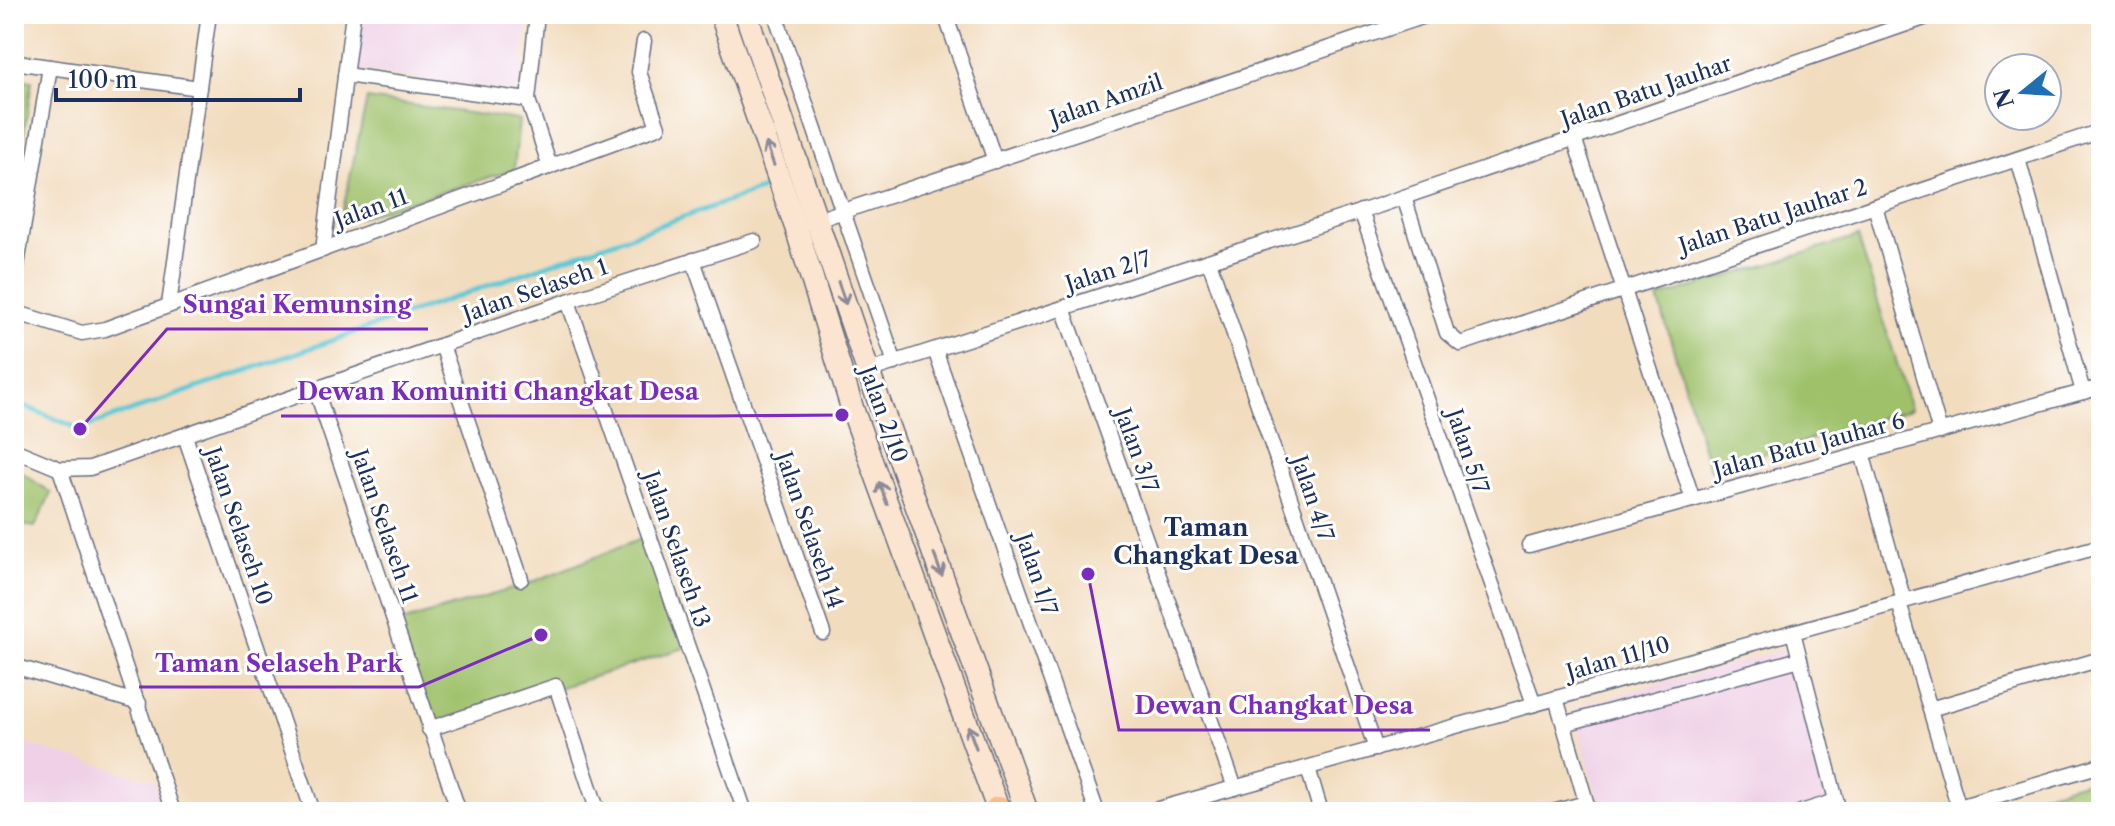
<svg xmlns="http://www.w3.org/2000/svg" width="2115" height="826" font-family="'Libre Caslon Text',serif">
  <rect width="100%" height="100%" fill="#fff"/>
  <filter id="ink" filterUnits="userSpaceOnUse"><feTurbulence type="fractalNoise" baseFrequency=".0125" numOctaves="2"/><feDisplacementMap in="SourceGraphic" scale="16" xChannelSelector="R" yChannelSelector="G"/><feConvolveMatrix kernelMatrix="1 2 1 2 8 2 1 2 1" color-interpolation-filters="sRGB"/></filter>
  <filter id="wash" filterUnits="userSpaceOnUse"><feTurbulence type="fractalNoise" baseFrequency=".006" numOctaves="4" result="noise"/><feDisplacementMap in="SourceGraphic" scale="32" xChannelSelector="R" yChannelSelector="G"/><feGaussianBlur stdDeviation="1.8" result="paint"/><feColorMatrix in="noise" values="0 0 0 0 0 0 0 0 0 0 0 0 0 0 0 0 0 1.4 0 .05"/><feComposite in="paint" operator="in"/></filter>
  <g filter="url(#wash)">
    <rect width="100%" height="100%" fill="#f2dcbe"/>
    <!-- built -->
    <g fill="#efd0e6">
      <polygon points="360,14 529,14 519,91 352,70"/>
      <polygon points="1791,648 1838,812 1602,812 1572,708"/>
      <polygon points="14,741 155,781 163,812 35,812 14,806"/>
    </g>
    <!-- green -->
    <g fill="#9fc16a" stroke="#5d7864" stroke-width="2">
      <polygon points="14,78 32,81 14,198"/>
      <polygon points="367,99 519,120 514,170 340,223"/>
      <polygon points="1858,237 1911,409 1710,470 1658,298"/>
      <polygon points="14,467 51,493 35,527 14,524"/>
      <polygon points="648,536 687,647 429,729 395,624 525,585"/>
      <polygon points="2101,777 2101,811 2097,812 1979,812"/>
    </g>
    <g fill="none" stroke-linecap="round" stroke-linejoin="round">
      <!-- stream -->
      <polyline stroke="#5cc8d5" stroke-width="5" points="14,402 80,429 763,189"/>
    </g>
  </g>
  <g filter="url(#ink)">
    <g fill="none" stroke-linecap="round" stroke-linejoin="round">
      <!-- street casing -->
      <g stroke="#666c80" stroke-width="17">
        <g id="street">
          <polyline points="537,14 528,100 550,167"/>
          <polyline points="775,14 895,363"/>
          <polyline points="945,14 995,161"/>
          <polyline points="14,62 199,88"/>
          <polyline points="345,75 528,100"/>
          <polyline points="1574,138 1693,500"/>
          <polyline points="2018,159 2083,392"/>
          <polyline points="1404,197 1447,333 1460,344 2101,131"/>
          <polyline points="1875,206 1940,432"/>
          <polyline points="1361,211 1534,704"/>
          <polyline points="811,222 1431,14"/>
          <polyline points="323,250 353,14"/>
          <polyline points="693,260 823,633"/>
          <polyline points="1209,261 1376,749"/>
          <polyline points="14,283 50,67"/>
          <polyline points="568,301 745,812"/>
          <polyline points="169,305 209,14"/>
          <polyline points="1063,308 1235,788"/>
          <polyline points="14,312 82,333 105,329 658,127 639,72 644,41"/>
          <polyline points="442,345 521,579"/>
          <polyline points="935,350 1097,812"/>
          <polyline points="868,371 1369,209 1936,14"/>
          <polyline points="316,390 459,812"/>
          <polyline points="185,436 313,812"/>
          <polyline points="14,450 60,469 90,468 568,301 754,241"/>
          <polyline points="1862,453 1904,601"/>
          <polyline points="60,469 173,812"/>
          <polyline points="1529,545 2101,387"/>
          <polyline points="1899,603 1960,812"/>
          <polyline points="1793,632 1839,812"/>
          <polyline points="14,666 139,703"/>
          <polyline points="1556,698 1589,812"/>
          <polyline points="1930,709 2101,659"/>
          <polyline points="1564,724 1800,659"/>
          <polyline points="429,729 556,686 598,812"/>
          <polyline points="1308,768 1321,812"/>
          <polyline points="1959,807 2101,765"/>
          <polyline points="1148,812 2101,546"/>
          <polyline points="1553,812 1586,803"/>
          <polyline points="1801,812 1836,801"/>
        </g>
      </g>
      <!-- secondary casing -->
      <g stroke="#666c80" stroke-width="25">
        <g id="secondary">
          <polyline points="721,14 796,227 853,411 999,812"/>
          <polyline points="746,14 868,371 1027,812"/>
        </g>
      </g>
      <!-- highway casing -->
      <g stroke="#666c80" stroke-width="31">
        <polyline id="highway" points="998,812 998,811"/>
      </g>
      <!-- street -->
      <use href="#street" stroke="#fff" stroke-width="14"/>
      <!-- secondary -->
      <use href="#secondary" stroke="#fce5d0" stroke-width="22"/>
      <!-- highway -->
      <use href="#highway" stroke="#f8bd89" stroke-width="28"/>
    </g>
    <!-- one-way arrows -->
    <defs><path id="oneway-shaft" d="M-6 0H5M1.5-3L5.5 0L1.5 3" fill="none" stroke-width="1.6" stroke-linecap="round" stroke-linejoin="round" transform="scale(2)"/></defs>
    <g stroke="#8c8a97">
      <use href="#oneway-shaft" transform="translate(770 154) rotate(-109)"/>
      <use href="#oneway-shaft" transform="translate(842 293) rotate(71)"/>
      <use href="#oneway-shaft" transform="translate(883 493) rotate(-110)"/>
      <use href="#oneway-shaft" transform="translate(938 565) rotate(70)"/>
      <use href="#oneway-shaft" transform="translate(972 737) rotate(-110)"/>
    </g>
  </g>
  <g text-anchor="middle" stroke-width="6" stroke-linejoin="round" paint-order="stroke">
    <!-- street labels -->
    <g font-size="22" fill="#1b2f5e" stroke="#fff">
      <text transform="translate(1646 91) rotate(-19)" y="8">Jalan Batu Jauhar</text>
      <text transform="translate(1106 100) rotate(-19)" y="8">Jalan Amzil</text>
      <text transform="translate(371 208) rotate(-20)" y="8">Jalan 11</text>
      <text transform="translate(1773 216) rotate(-18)" y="8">Jalan Batu Jauhar 2</text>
      <text transform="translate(1108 271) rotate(-18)" y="8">Jalan 2/7</text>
      <text transform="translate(535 290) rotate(-19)" y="8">Jalan Selaseh 1</text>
      <text transform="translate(884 414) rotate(70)" y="8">Jalan 2/10</text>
      <text transform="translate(1809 445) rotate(-15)" y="8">Jalan Batu Jauhar 6</text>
      <text transform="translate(1137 450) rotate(70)" y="8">Jalan 3/7</text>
      <text transform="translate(1468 451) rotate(71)" y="8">Jalan 5/7</text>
      <text transform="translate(1313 498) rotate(71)" y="8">Jalan 4/7</text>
      <text transform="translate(239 526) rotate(71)" y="8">Jalan Selaseh 10</text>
      <text transform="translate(385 526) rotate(71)" y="8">Jalan Selaseh 11</text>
      <text transform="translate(810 530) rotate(71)" y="8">Jalan Selaseh 14</text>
      <text transform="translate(677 549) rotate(71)" y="8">Jalan Selaseh 13</text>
      <text transform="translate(1037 574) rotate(71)" y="8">Jalan 1/7</text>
      <text transform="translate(1618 658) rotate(-16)" y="8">Jalan 11/10</text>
    </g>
    <!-- neighbourhood labels -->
    <g font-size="24" font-weight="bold" fill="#1b2f5e" stroke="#fff">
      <text x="1206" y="536">Taman<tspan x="1206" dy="28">Changkat Desa</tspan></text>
    </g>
  </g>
  <!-- callouts -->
  <path fill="none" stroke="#7b2cbf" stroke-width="3" d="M80 429L167 329H428M842 415L714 416H281M541 635L419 687H139M1088 574L1119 730H1430"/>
  <g fill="#7b2cbf" stroke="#fff" stroke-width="3">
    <circle cx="80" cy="429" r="8"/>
    <circle cx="842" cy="415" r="8"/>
    <circle cx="541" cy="635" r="8"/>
    <circle cx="1088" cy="574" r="8"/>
  </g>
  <g font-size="24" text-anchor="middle" font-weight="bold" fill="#7b2cbf" stroke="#fff" stroke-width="6" stroke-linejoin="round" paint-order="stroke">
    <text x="297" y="313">Sungai Kemunsing</text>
    <text x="498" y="400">Dewan Komuniti Changkat Desa</text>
    <text x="279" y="672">Taman Selaseh Park</text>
    <text x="1274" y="714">Dewan Changkat Desa</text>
  </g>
  <!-- margin -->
  <rect width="2115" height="826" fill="none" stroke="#fff" stroke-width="48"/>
  <!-- north arrow -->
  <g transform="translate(2023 92) rotate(252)"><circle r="38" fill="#ffffff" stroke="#a4acbf" stroke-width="2"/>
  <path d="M0-6L14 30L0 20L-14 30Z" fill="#1f6fb2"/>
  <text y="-12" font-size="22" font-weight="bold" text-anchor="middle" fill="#1b2f5e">N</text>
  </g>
  <!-- scale -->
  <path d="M56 88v12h244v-12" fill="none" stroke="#1b2f5e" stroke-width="4"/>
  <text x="68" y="88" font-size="24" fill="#1b2f5e" stroke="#ffffff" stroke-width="6" paint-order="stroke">100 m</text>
</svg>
